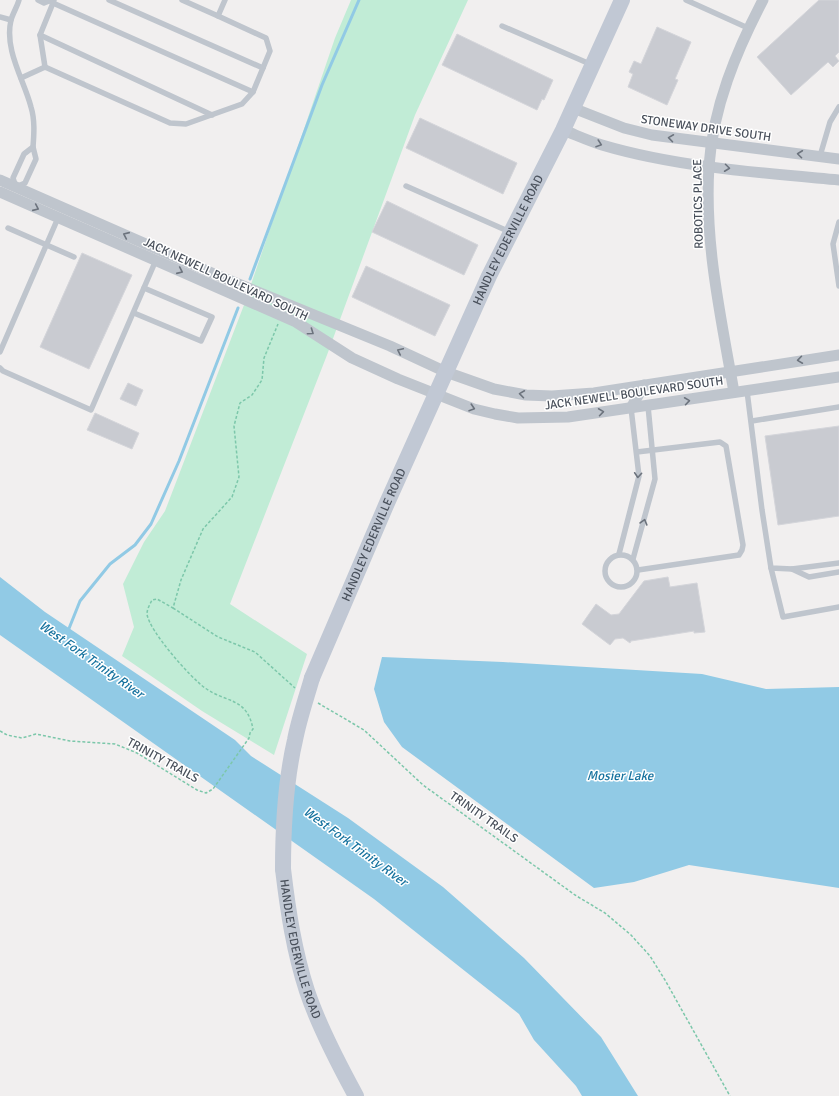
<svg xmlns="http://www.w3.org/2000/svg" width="839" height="1096" font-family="Signika,sans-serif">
  <rect width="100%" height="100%" fill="#f1efef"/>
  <!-- green -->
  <polygon fill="#c1ecd6" points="351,0 468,0 415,115 327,355 230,604 307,654 274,755 202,711 122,656 134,627 123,584 144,542 165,511 244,305 335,38"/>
  <!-- water -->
  <g fill="#91cae5">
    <polygon points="0,577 45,612 235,740 251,756 348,818 443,887 524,958 601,1037 638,1096 582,1096 576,1086 534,1040 519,1014 374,899 0,635"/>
    <polygon points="382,657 503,662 702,674 766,689 839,687 839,888 689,865 634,882 594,888 402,747 384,722 374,689"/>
  </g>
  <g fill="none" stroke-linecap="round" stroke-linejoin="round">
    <!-- stream -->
    <g stroke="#91cae5" stroke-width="3">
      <polyline points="250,279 322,85 359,0"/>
      <polyline points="68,631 80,601 110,564 135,545 151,524 179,461 238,308"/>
    </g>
  </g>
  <!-- building -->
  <g fill="#c9cbd1" stroke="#d4d5da">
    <polygon points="819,0 839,0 839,52 835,56 839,61 833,67 828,62 791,95 757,57"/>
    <polygon points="657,27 691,42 675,79 678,80 667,105 628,87 633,74 629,72 634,61 641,64"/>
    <polygon points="457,34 553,80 544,100 542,99 537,110 442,65"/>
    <polygon points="420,118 517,163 503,194 406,148"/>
    <polygon points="387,201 478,245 464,275 372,232"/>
    <polygon points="82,253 132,275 89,369 40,347"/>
    <polygon points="366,266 450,305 435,336 352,297"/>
    <polygon points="128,383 143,390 136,406 120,399"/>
    <polygon points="95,413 139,433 132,449 87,430"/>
    <polygon points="839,426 839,516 778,525 765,436"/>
    <polygon points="668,577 670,587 697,583 705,632 694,633 694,631 631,641 630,643 623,638 615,639 610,645 582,624 596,604 611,615 619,614 644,581"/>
  </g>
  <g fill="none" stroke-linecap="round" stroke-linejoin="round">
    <!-- path -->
    <g stroke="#7cc7aa" stroke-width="1.5" stroke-dasharray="3 2" stroke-linecap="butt">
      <polyline points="173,608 218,637 255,652 295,688"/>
      <polyline points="318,703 364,730 423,785 575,895 605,913 631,935 650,956 665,980 730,1096"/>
      <path d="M 0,731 L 7,735 L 22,738 L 36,734 L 70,741 L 115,744 L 137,753 L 197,790 L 206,793 L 213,789 L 249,738 L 250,733 L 253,729 C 247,697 226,703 205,688 C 191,678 149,631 147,614 C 147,609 150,604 152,600 L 157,599 L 173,608 L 181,580 L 203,529 L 232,497 L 239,477 L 234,426 L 240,403 L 252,395 L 262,380 L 264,358 L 278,324"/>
    </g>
    <!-- lane -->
    <g stroke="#bfc5cd" stroke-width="5.5">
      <path d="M 19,0 C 17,7 13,13 11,20 C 4,50 24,80 31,107 C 35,120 34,134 33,147"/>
      <polyline points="38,0 44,3 49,1"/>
      <polyline points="54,0 53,3 253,92"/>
      <polyline points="109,0 263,68"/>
      <polyline points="182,0 218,16 225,0"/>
      <polyline points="686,0 748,28"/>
      <polyline points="0,17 11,20"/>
      <polyline points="502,26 590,64"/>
      <polyline points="40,35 212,115"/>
      <polyline points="45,67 40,35 53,3 49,0"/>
      <polyline points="21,78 45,67 170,123 186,124 242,104 253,92 270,51 266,38 218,16"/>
      <polygon points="33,147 36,159 25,183 16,187 13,178 24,154"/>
      <polyline points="820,156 830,122 839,107"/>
      <polyline points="406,186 510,232"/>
      <polyline points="839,222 833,244 839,286"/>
      <polyline points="8,228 74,257"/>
      <polyline points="134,313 201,341 212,317 144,288"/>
      <polyline points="0,352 58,218"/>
      <polyline points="0,368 3,371 91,410 156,260"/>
      <polyline points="747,391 762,510 771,568 792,569 839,563"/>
      <polyline points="752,421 839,407"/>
      <polyline points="637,452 720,442 726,446 743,545 742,550 739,555 638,570"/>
      <polyline points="619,554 639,476 631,408"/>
      <circle cx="621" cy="571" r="16"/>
      <polyline points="633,559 655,479 648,406"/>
      <polyline points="771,568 783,617 839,607"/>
      <polyline points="792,569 809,577 839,572"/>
    </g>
    <!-- street -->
    <g stroke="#bfc5cd" stroke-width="11">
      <polyline points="573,108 624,128 652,135 839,159"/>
      <path d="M 563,130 C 576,135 589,141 602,145 C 676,167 762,173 839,180"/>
      <polyline points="0,180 214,274 390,346 446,372 494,389 526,395 552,396 594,393 839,355"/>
      <polyline points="0,192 296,322 352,358 398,379 474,409 495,414 518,418 568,417 839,377"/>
      <path d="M 734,392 C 721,318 704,242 709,166 C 713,107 736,52 763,0"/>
      <polyline points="631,408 644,385"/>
    </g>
    <!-- secondary -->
    <g stroke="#c1c8d4" stroke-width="16">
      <path id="s1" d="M 312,678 L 387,503 L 489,276 L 563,130 L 622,0"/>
      <path id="s2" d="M 283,869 C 288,911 294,951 307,991 C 319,1027 338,1063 356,1096"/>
    </g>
    <!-- secondary-bridge -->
    <path stroke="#c1c8d4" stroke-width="16" d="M 283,869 C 283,825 285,783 295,740 C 299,719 306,699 312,678"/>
  </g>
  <!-- one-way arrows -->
  <defs><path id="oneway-chevron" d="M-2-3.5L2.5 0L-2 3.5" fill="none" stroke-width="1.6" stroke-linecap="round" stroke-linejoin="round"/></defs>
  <g stroke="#6c737d">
    <use href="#oneway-chevron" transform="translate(671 138) rotate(-172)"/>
    <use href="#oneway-chevron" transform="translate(599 144) rotate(19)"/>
    <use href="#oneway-chevron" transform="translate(800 154) rotate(-173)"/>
    <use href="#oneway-chevron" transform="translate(727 168) rotate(7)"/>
    <use href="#oneway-chevron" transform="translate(36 208) rotate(24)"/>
    <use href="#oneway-chevron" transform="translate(126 235) rotate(-156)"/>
    <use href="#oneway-chevron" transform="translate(180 271) rotate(24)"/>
    <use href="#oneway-chevron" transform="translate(311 332) rotate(35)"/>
    <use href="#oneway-chevron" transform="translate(400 351) rotate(-155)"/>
    <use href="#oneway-chevron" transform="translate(800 360) rotate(172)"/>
    <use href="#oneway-chevron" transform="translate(522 394) rotate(-172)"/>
    <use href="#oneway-chevron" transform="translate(687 401) rotate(-8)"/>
    <use href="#oneway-chevron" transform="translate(472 408) rotate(18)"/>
    <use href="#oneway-chevron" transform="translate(601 412) rotate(-8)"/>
    <use href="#oneway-chevron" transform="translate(638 475) rotate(94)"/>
    <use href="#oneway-chevron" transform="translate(644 522) rotate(-74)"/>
  </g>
  <g text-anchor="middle" stroke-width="3" stroke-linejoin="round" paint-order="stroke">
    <!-- street labels -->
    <g font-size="12" fill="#49505b" stroke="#fff">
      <text transform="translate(706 128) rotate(8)" y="4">STONEWAY DRIVE SOUTH</text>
      <text transform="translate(698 204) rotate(-91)" y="4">ROBOTICS PLACE</text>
      <text dy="4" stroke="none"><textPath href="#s1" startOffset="480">HANDLEY EDERVILLE ROAD</textPath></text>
      <text transform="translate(226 279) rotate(25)" y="4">JACK NEWELL BOULEVARD SOUTH</text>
      <text transform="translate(634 393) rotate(-8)" y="4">JACK NEWELL BOULEVARD SOUTH</text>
      <text dy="4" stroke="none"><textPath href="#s1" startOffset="156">HANDLEY EDERVILLE ROAD</textPath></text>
      <text transform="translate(163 760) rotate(29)" y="4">TRINITY TRAILS</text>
      <text transform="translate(484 817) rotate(35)" y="4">TRINITY TRAILS</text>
      <text dy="4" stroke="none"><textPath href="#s2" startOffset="82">HANDLEY EDERVILLE ROAD</textPath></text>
    </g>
    <!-- water labels -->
    <g font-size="13" font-style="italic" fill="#17739f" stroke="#fff">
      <text transform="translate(92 659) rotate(35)" y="5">West Fork Trinity River</text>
      <text x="620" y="780">Mosier Lake</text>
      <text transform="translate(356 846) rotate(36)" y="5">West Fork Trinity River</text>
    </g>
  </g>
</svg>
